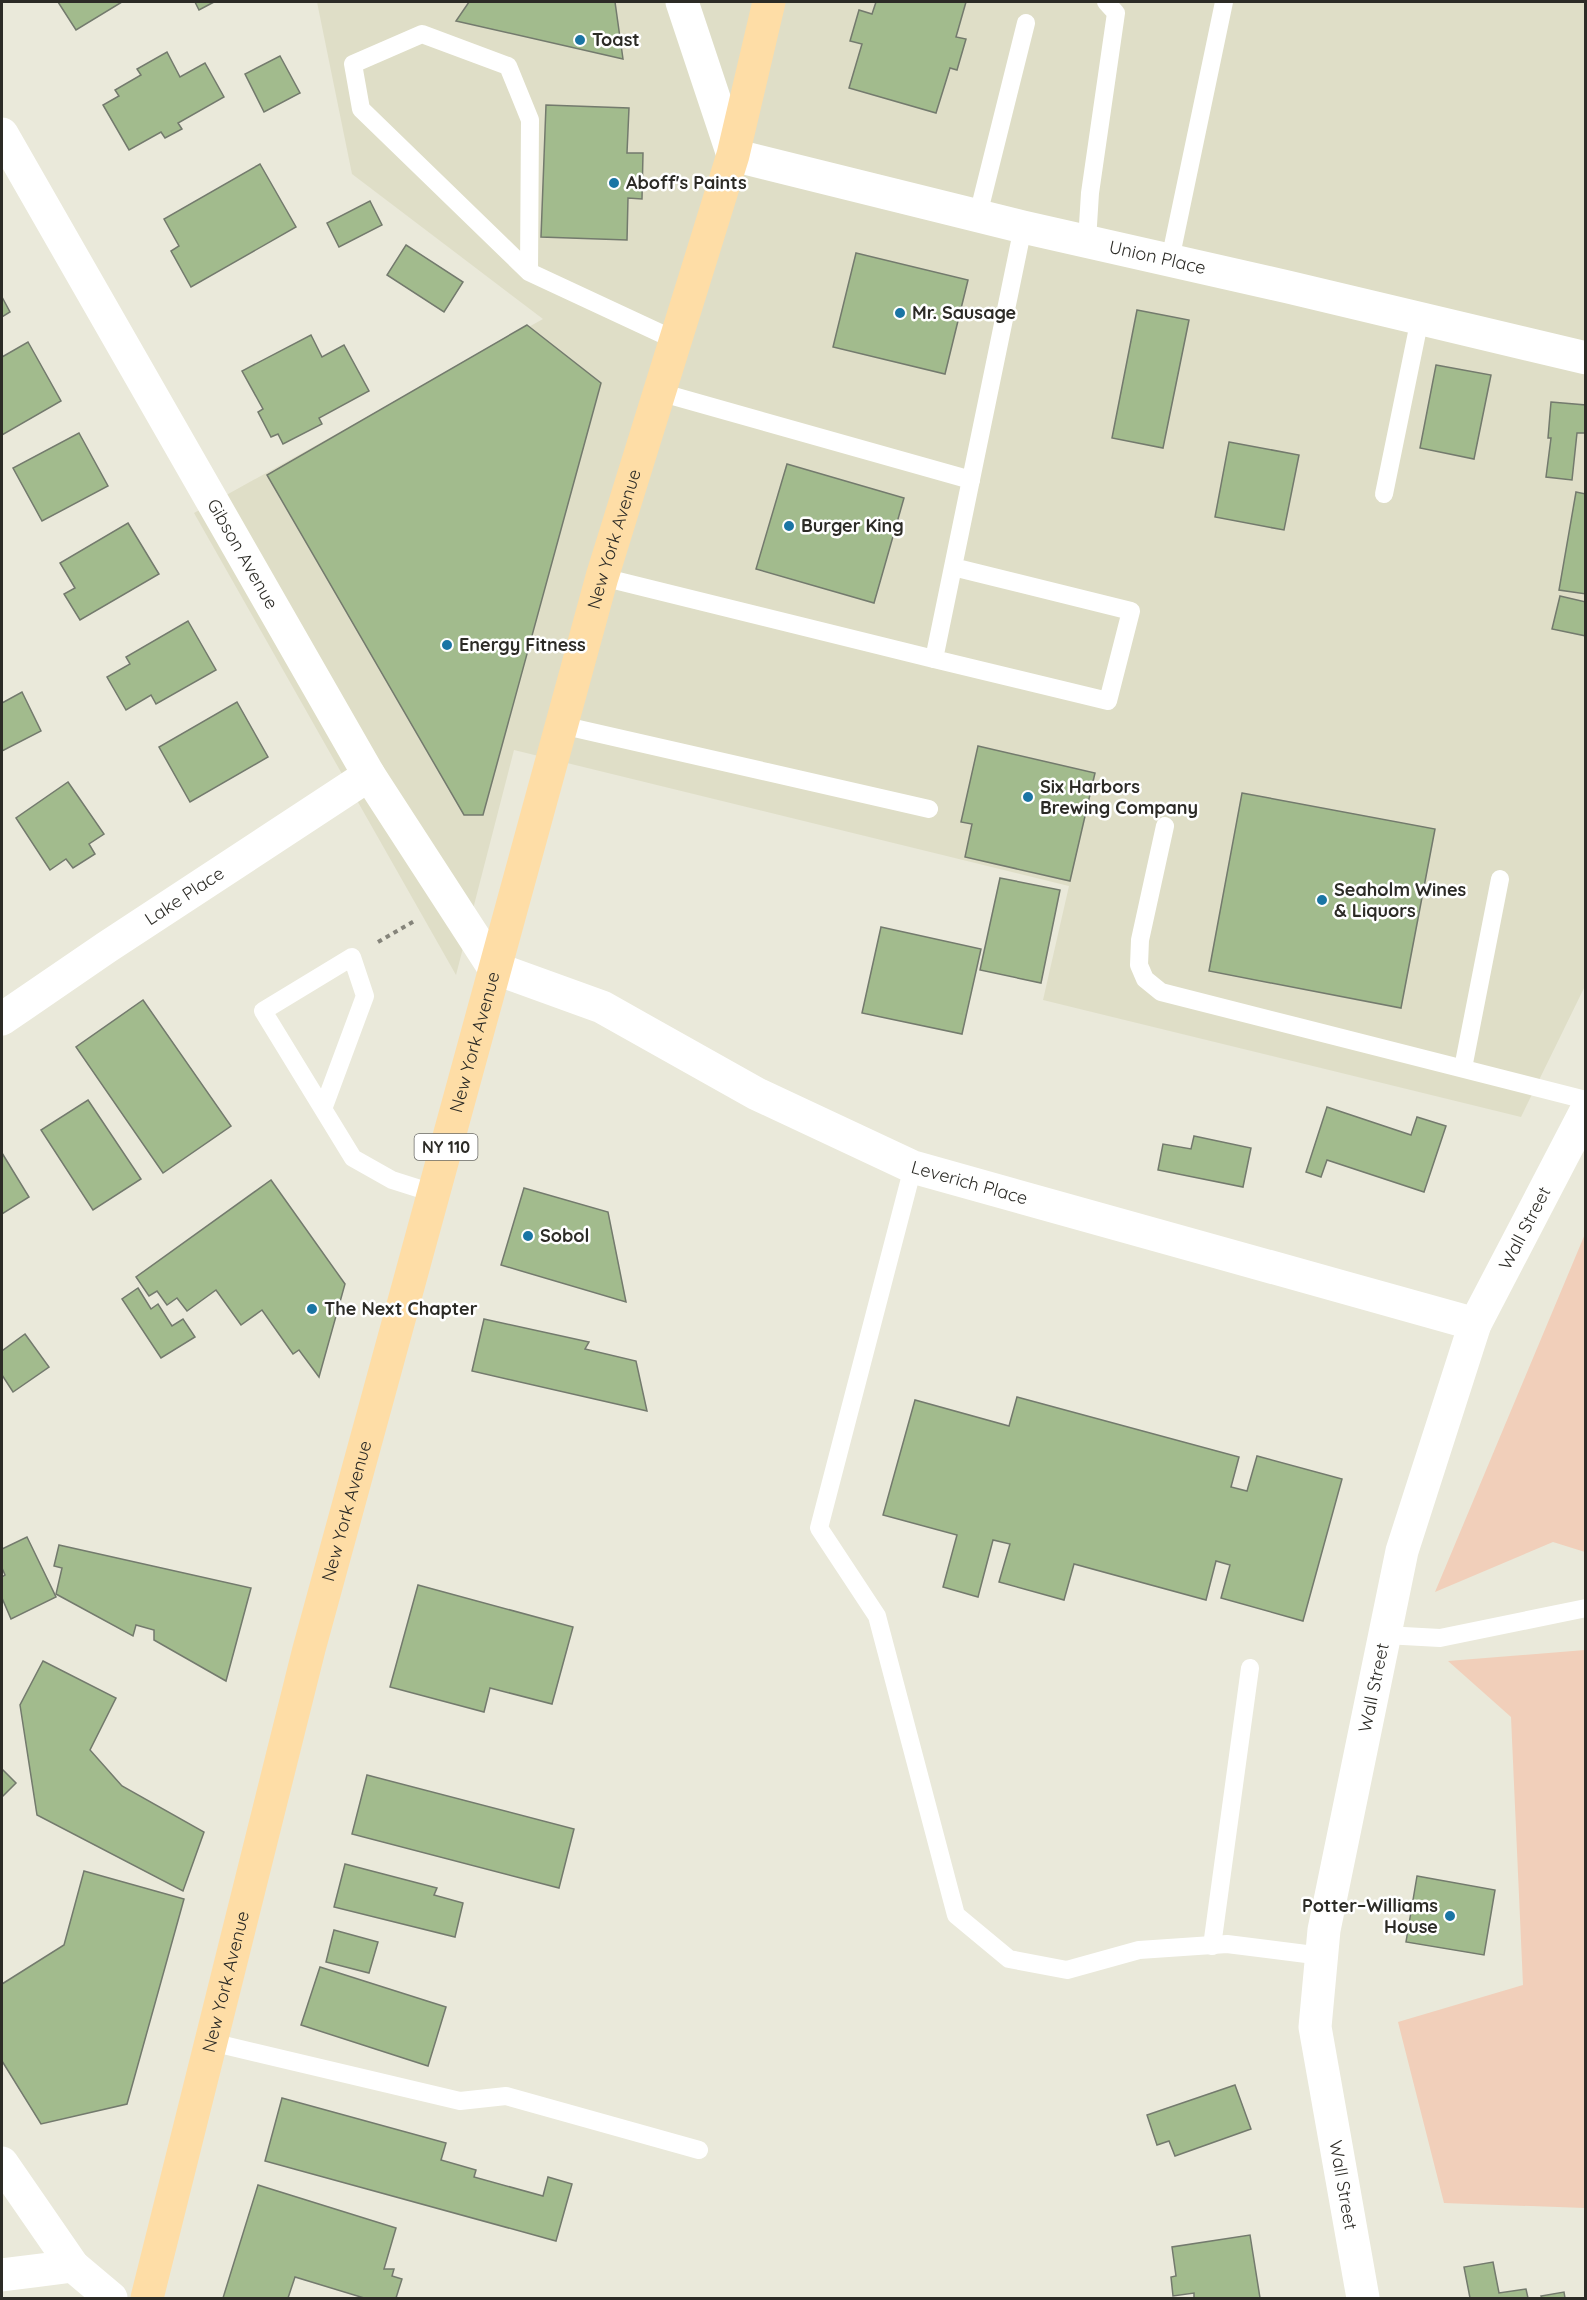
<svg xmlns="http://www.w3.org/2000/svg" width="1587" height="2300" font-family="Quicksand,sans-serif">
  <rect width="100%" height="100%" fill="#eae9da"/>
  <!-- built -->
  <polygon fill="#dfdec7" points="317,2 1585,2 1585,986 1521,1117 1043,1000 1069,886 514,750 456,975 194,513 543,319 352,174"/>
  <!-- green -->
  <g fill="#f1cfba">
    <polygon points="1585,1234 1585,1552 1553,1542 1435,1592"/>
    <polygon points="1585,1650 1585,2208 1444,2203 1398,2022 1523,1985 1511,1717 1448,1661"/>
  </g>
  <!-- building -->
  <g fill="#a2bb8d" stroke="#737a6d" stroke-width="1.5">
    <polygon points="58,2 122,2 76,30"/>
    <polygon points="195,2 214,2 199,10"/>
    <polygon points="469,2 615,2 623,59 456,21"/>
    <polygon points="876,2 966,2 956,37 966,39 957,70 950,68 936,113 849,88 862,44 850,41 859,10 872,14"/>
    <polygon points="167,52 180,77 205,63 224,97 178,123 182,129 165,138 161,132 129,150 103,105 119,96 115,90 141,75 137,69"/>
    <polygon points="280,56 300,93 264,112 245,74"/>
    <polygon points="546,105 629,108 627,153 643,153 642,199 628,198 627,240 541,237"/>
    <polygon points="260,164 296,227 191,287 171,251 179,246 164,219"/>
    <polygon points="370,201 382,225 339,247 327,223"/>
    <polygon points="406,245 463,282 444,312 387,275"/>
    <polygon points="856,253 968,280 945,374 833,347"/>
    <polygon points="2,297 10,312 2,317"/>
    <polygon points="1137,310 1189,320 1163,448 1112,438"/>
    <polygon points="527,325 601,383 483,815 464,815 267,475"/>
    <polygon points="311,335 322,357 344,345 369,391 319,418 322,424 283,444 278,434 271,437 258,412 263,409 242,371"/>
    <polygon points="28,342 61,401 2,435 2,357"/>
    <polygon points="1436,365 1491,375 1474,459 1420,448"/>
    <polygon points="1551,402 1586,405 1585,433 1577,433 1572,480 1546,477 1551,438 1548,438"/>
    <polygon points="79,433 108,486 42,521 13,468"/>
    <polygon points="1229,442 1299,455 1284,530 1215,517"/>
    <polygon points="787,464 904,498 874,603 756,569"/>
    <polygon points="1576,492 1586,494 1586,594 1559,590"/>
    <polygon points="128,523 159,574 80,620 64,594 75,588 60,563"/>
    <polygon points="1560,596 1586,602 1586,636 1552,629"/>
    <polygon points="188,621 216,670 156,704 151,695 126,710 107,677 130,664 126,657"/>
    <polygon points="22,692 41,731 2,751 2,703"/>
    <polygon points="237,702 268,757 190,802 159,747"/>
    <polygon points="978,746 1095,773 1070,881 965,857 972,824 961,822"/>
    <polygon points="68,782 104,834 89,844 95,854 73,868 66,859 50,870 16,818"/>
    <polygon points="1242,793 1435,829 1401,1008 1209,971"/>
    <polygon points="1000,878 1060,890 1041,983 980,970"/>
    <polygon points="881,927 981,949 962,1034 862,1013"/>
    <polygon points="143,1000 231,1126 163,1173 76,1047"/>
    <polygon points="88,1100 141,1179 93,1210 41,1130"/>
    <polygon points="1327,1107 1411,1135 1417,1117 1446,1126 1424,1192 1327,1160 1321,1177 1306,1172"/>
    <polygon points="1194,1136 1251,1148 1243,1187 1158,1170 1163,1144 1191,1149"/>
    <polygon points="2,1153 29,1197 2,1214"/>
    <polygon points="271,1180 345,1284 319,1377 299,1350 293,1354 262,1310 241,1325 216,1290 187,1311 177,1298 167,1305 157,1291 149,1296 136,1277"/>
    <polygon points="524,1188 608,1212 626,1302 501,1265"/>
    <polygon points="138,1288 151,1309 158,1304 172,1326 183,1319 195,1337 161,1358 122,1299"/>
    <polygon points="484,1319 589,1342 585,1349 636,1361 647,1411 472,1371"/>
    <polygon points="25,1334 49,1367 13,1392 2,1375 2,1351"/>
    <polygon points="1017,1397 1239,1457 1231,1487 1247,1491 1257,1456 1342,1479 1303,1621 1221,1598 1230,1565 1216,1561 1206,1600 1074,1564 1064,1600 999,1582 1010,1544 993,1540 978,1597 943,1587 957,1535 883,1515 915,1400 1009,1426"/>
    <polygon points="27,1537 56,1597 11,1619 2,1598 2,1577 5,1575 2,1568 2,1549"/>
    <polygon points="59,1545 251,1588 226,1681 154,1640 154,1630 136,1625 133,1636 56,1594 62,1568 54,1566"/>
    <polygon points="418,1585 573,1627 552,1704 490,1688 484,1712 390,1687"/>
    <polygon points="43,1661 116,1698 90,1750 122,1786 204,1832 183,1891 37,1815 20,1705"/>
    <polygon points="2,1769 16,1783 2,1797"/>
    <polygon points="367,1775 574,1829 559,1888 352,1834"/>
    <polygon points="345,1864 437,1888 434,1895 463,1903 455,1937 334,1907"/>
    <polygon points="84,1871 184,1899 127,2104 41,2124 2,2061 2,1984 64,1945"/>
    <polygon points="1417,1876 1495,1890 1484,1955 1406,1942"/>
    <polygon points="334,1930 378,1942 369,1973 326,1962"/>
    <polygon points="320,1967 446,2007 428,2066 301,2025"/>
    <polygon points="1235,2085 1251,2129 1175,2156 1169,2141 1157,2145 1147,2115"/>
    <polygon points="282,2098 446,2143 441,2160 476,2170 474,2177 543,2196 548,2177 572,2184 556,2241 265,2161"/>
    <polygon points="258,2185 396,2228 384,2269 394,2269 392,2276 402,2279 396,2298 364,2298 295,2277 288,2298 223,2298"/>
    <polygon points="1250,2235 1260,2298 1194,2298 1194,2293 1173,2296 1171,2277 1176,2276 1172,2247"/>
    <polygon points="1493,2262 1499,2293 1526,2289 1528,2298 1470,2298 1464,2267"/>
    <polygon points="1564,2292 1565,2298 1542,2298 1541,2296"/>
  </g>
  <g fill="none" stroke-linecap="round" stroke-linejoin="round">
    <!-- path -->
    <polyline stroke="#85847a" stroke-width="4" stroke-dasharray="4.5 4.5" stroke-linecap="butt" points="378,942 416,920"/>
    <!-- lane -->
    <g stroke="#fff" stroke-width="18">
      <polyline points="978,215 1026,23"/>
      <polyline points="1087,241 1090,193 1116,13 1106,2"/>
      <polyline points="1170,260 1224,2"/>
      <polyline points="529,272 530,120 508,66 422,34 353,64 361,109 529,272 675,340"/>
      <polyline points="659,392 971,480"/>
      <polyline points="1384,494 1420,318"/>
      <polyline points="953,567 1131,611 1108,701 934,659 1023,227"/>
      <polyline points="602,577 934,659"/>
      <polyline points="561,725 929,809"/>
      <polyline points="1165,826 1140,940 1139,965 1145,979 1161,992 1586,1100"/>
      <polyline points="1463,1068 1500,879"/>
      <polyline points="323,1109 365,996 352,957 263,1011 353,1158 392,1180 433,1193"/>
      <polyline points="913,1167 819,1528 877,1616 956,1915 1009,1959 1067,1970 1139,1950 1227,1944 1322,1956"/>
      <polyline points="1385,1635 1440,1638 1586,1608"/>
      <polyline points="1212,1946 1250,1668"/>
      <polyline points="211,2042 460,2101 506,2096 699,2150"/>
    </g>
    <!-- street -->
    <g stroke="#fff" stroke-width="33">
      <path id="s1" d="M 2,134 L 369,775 L 494,968 L 602,1007 L 757,1094 L 913,1167 L 1475,1324"/>
      <path id="s2" d="M 2,1019 L 107,947 L 369,775"/>
    </g>
    <!-- secondary -->
    <g stroke="#fff" stroke-width="33">
      <path id="s3" d="M 682,2 L 733,155 L 1023,227 L 1288,287 L 1586,358"/>
      <polyline points="2,2163 73,2266 111,2298"/>
      <polyline points="2,2275 73,2266"/>
      <path id="s4" d="M 1363,2298 L 1315,2027 L 1324,1930 L 1402,1551 L 1475,1324 L 1586,1111"/>
    </g>
    <!-- primary -->
    <path stroke="#fedda6" stroke-width="33" id="s5" d="M 147,2298 L 309,1649 L 602,577 L 733,155 L 769,2"/>
  </g>
  <!-- markers -->
  <g fill="#1a75a4" stroke="#fff" stroke-width="2">
    <circle cx="580" cy="40" r="6"/>
    <circle cx="614" cy="183" r="6"/>
    <circle cx="900" cy="313" r="6"/>
    <circle cx="789" cy="526" r="6"/>
    <circle cx="447" cy="645" r="6"/>
    <circle cx="1028" cy="797" r="6"/>
    <circle cx="1322" cy="900" r="6"/>
    <circle cx="528" cy="1236" r="6"/>
    <circle cx="312" cy="1309" r="6"/>
    <circle cx="1450" cy="1916" r="6"/>
  </g>
  <g text-anchor="middle" stroke-width="5" stroke-linejoin="round" paint-order="stroke">
    <!-- shield labels -->
    <rect fill="#fff" stroke="#6b6b67" stroke-width="1.5" x="414.5" y="1134" width="63" height="26" rx="4.5"/>
    <g font-size="16" font-weight="bold" fill="#2c2b26">
      <text x="446" y="1153">NY 110</text>
    </g>
    <!-- poi labels -->
    <g font-size="18" font-weight="bold" fill="#2c2b26" stroke="#fff" text-anchor="start">
      <text x="592" y="46">Toast</text>
      <text x="626" y="189">Aboff's Paints</text>
      <text x="912" y="319">Mr. Sausage</text>
      <text x="801" y="532">Burger King</text>
      <text x="459" y="651">Energy Fitness</text>
      <text x="1040" y="793">Six Harbors<tspan x="1040" dy="21">Brewing Company</tspan></text>
      <text x="1334" y="896">Seaholm Wines<tspan x="1334" dy="21">&amp; Liquors</tspan></text>
      <text x="540" y="1242">Sobol</text>
      <text x="324" y="1315">The Next Chapter</text>
      <text x="1438" y="1912" text-anchor="end">Potter–Williams<tspan x="1438" dy="21">House</tspan></text>
    </g>
    <!-- street labels -->
    <g font-size="18" fill="#2c2b26" stroke="#fff">
      <text dy="6" stroke="none"><textPath href="#s3" startOffset="598">Union Place</textPath></text>
      <text dy="6" stroke="none"><textPath href="#s5" startOffset="1820">New York Avenue</textPath></text>
      <text dy="6" stroke="none"><textPath href="#s1" startOffset="484">Gibson Avenue</textPath></text>
      <text dy="6" stroke="none"><textPath href="#s2" startOffset="220">Lake Place</textPath></text>
      <text dy="6" stroke="none"><textPath href="#s5" startOffset="1298">New York Avenue</textPath></text>
      <text dy="6" stroke="none"><textPath href="#s1" startOffset="1492">Leverich Place</textPath></text>
      <text dy="6" stroke="none"><textPath href="#s4" startOffset="1106">Wall Street</textPath></text>
      <text dy="6" stroke="none"><textPath href="#s5" startOffset="812">New York Avenue</textPath></text>
      <text dy="6" stroke="none"><textPath href="#s4" startOffset="620">Wall Street</textPath></text>
      <text dy="6" stroke="none"><textPath href="#s5" startOffset="326">New York Avenue</textPath></text>
      <text transform="translate(1343 2185) rotate(80)" y="6">Wall Street</text>
    </g>
  </g>
  <!-- border -->
  <rect width="1587" height="2300" fill="none" stroke="#2c2b26" stroke-width="6"/>
</svg>
